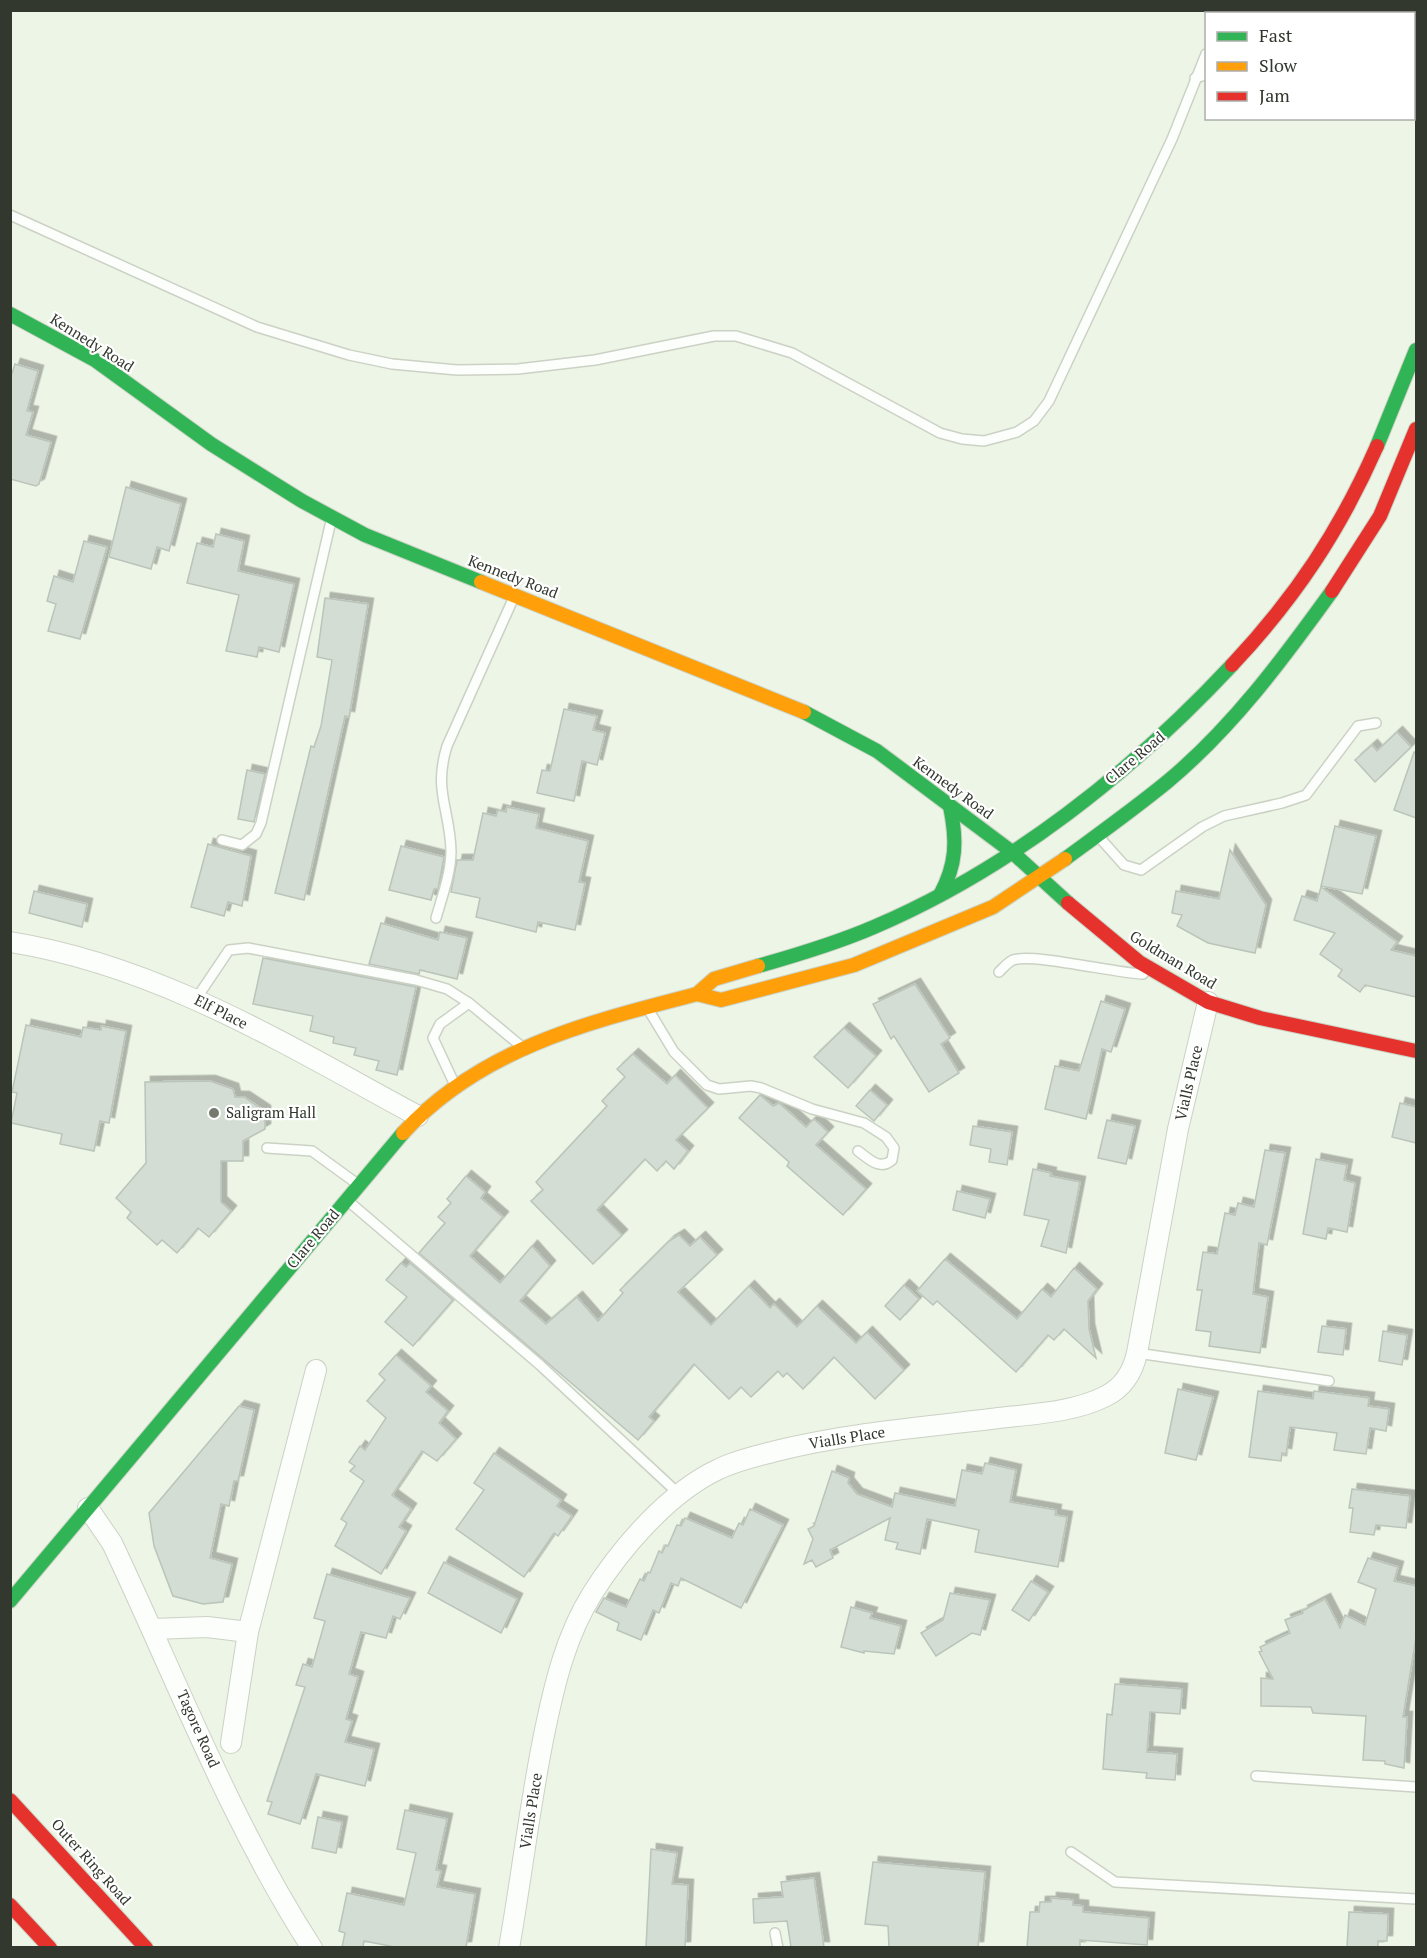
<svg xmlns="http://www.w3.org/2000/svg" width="1427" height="1958" font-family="'PT Serif',serif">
  <defs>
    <filter id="shadow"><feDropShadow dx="5.5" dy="-5.5" stdDeviation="0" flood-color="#0004"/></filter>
  </defs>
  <rect width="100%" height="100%" fill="#edf5e6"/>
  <!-- building -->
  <g fill="#d4ddd3" stroke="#bbc4ba" stroke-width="1.5" filter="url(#shadow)">
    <polygon points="15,364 38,371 27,411 33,412 26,435 51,442 39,484 36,486 10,479 10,379"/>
    <polygon points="126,487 181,504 169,551 157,547 151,569 109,557"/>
    <polygon points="216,534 244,541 238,571 294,584 279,652 259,647 257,657 226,651 239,595 187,583 197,543 213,547"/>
    <polygon points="84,541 107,547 80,639 48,631 56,604 47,601 54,576 73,582"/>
    <polygon points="325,598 368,604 349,717 345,716 304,900 275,893 311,746 314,747 321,726 332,660 317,657"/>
    <polygon points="564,709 597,716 593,730 605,733 597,765 582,761 574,801 537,793 542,770 550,771"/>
    <polygon points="1397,732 1411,747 1375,782 1355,760 1372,745 1377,751"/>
    <polygon points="1414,752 1416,753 1416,818 1394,810"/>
    <polygon points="247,770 265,774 254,822 238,819"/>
    <polygon points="507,807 539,814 536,828 588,841 579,882 585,883 575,930 538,922 536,932 476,917 480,898 451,892 457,860 473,860 483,813 496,816 498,810 506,812"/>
    <polygon points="1335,826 1376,836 1362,894 1321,886"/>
    <polygon points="208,844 251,856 242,906 228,902 224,916 191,907"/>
    <polygon points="401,846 444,857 438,889 434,889 431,900 389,890"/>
    <polygon points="1230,850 1266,905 1255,953 1208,943 1177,926 1182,915 1172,913 1176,891 1219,899"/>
    <polygon points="1321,887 1397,942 1391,950 1416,956 1416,997 1365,985 1360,992 1338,976 1342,970 1320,954 1335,933 1294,920 1302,896 1317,901"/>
    <polygon points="34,891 87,904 82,927 29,913"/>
    <polygon points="381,923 438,940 440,932 467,938 457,979 420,970 419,974 369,964"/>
    <polygon points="263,958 416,987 397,1075 376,1070 379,1061 354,1055 356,1048 333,1043 334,1037 310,1031 313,1016 253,1004"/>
    <polygon points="915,984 950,1038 941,1044 959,1073 929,1092 894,1036 891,1039 873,1004"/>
    <polygon points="1101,1001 1125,1009 1111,1052 1102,1049 1086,1119 1045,1109 1055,1066 1079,1071"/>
    <polygon points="26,1025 81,1037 83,1027 101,1030 101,1026 126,1031 109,1123 100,1121 94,1151 60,1144 62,1134 11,1123 17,1093 12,1092"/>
    <polygon points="844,1028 876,1056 848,1088 814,1057"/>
    <polygon points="633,1054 667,1084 675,1075 708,1108 676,1140 688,1151 674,1169 666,1161 657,1171 645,1159 597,1210 622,1235 593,1264 531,1201 543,1190 536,1182 607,1106 602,1101 625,1077 617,1069"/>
    <polygon points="210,1081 233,1089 235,1097 244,1097 265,1111 265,1129 243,1141 243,1161 221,1161 221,1202 231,1211 209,1237 198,1228 177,1253 162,1240 157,1245 127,1218 131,1212 116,1198 146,1163 145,1082"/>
    <polygon points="870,1090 887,1105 874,1121 856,1106"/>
    <polygon points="760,1095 773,1106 779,1103 806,1127 814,1119 828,1132 816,1145 866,1189 843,1215 787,1166 789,1162 739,1118"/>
    <polygon points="1400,1103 1416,1107 1416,1143 1392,1137"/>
    <polygon points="1107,1120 1135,1126 1126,1164 1098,1158"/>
    <polygon points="973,1126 1012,1132 1007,1165 989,1162 991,1149 970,1145"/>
    <polygon points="1265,1150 1285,1153 1267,1245 1259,1243 1253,1294 1268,1297 1260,1353 1209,1346 1211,1332 1196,1330 1202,1290 1197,1290 1203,1252 1217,1254 1225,1213 1235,1215 1238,1203 1254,1207"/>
    <polygon points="1316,1159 1347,1165 1344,1180 1355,1183 1347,1232 1328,1228 1326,1239 1303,1234"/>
    <polygon points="1033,1169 1051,1173 1050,1176 1080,1182 1066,1253 1041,1246 1049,1220 1024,1215"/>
    <polygon points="466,1176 485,1192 481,1198 503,1217 470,1256 500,1283 532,1246 550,1266 520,1301 546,1324 577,1297 598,1321 623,1293 620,1290 669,1241 679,1235 690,1246 700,1237 717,1255 678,1292 711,1325 749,1286 770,1308 774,1304 797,1327 817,1306 856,1343 867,1332 904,1370 875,1399 834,1357 803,1389 787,1373 783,1377 778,1371 751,1397 741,1387 729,1399 694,1364 649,1417 654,1421 638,1440 419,1253 445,1223 438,1217 451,1203 447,1199"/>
    <polygon points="957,1191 990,1199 985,1218 953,1210"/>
    <polygon points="945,1259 1017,1319 1042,1289 1051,1297 1074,1268 1097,1289 1088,1301 1089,1329 1096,1358 1064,1329 1054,1340 1048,1335 1016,1372 937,1301 933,1305 917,1291"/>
    <polygon points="401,1263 406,1267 410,1263 453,1300 413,1346 385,1322 407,1297 386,1280"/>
    <polygon points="904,1285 919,1299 900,1320 885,1306"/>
    <polygon points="1322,1326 1346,1329 1343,1355 1318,1352"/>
    <polygon points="1383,1331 1407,1335 1402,1365 1379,1361"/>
    <polygon points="396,1355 431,1386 426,1392 448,1411 439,1423 456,1439 437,1461 422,1451 392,1495 411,1509 399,1527 406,1531 381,1574 335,1546 347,1523 341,1519 364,1481 350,1471 355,1466 349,1462 360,1446 365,1450 386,1418 367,1401 385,1380 379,1374"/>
    <polygon points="1178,1389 1213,1397 1196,1460 1165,1453"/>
    <polygon points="1258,1391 1313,1399 1314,1391 1369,1398 1368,1406 1389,1409 1386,1431 1370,1428 1366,1454 1334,1450 1337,1433 1290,1427 1286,1454 1282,1453 1281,1461 1249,1457"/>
    <polygon points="239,1406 254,1410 238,1481 234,1481 229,1506 221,1504 210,1558 232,1564 223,1602 203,1604 173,1596 154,1546 149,1513"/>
    <polygon points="494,1453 561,1500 557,1506 572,1516 558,1536 554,1533 524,1577 456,1529 484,1490 474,1483"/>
    <polygon points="985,1463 1016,1470 1010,1502 1056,1510 1055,1515 1067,1517 1058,1567 975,1552 979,1530 927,1519 920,1554 896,1549 898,1543 885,1540 890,1518 830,1550 833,1558 816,1567 812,1560 804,1564 813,1539 808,1529 814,1526 832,1471 849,1478 848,1483 857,1494 892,1507 895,1493 955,1506 962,1470 982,1474"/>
    <polygon points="1352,1489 1410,1496 1406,1528 1376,1525 1374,1535 1350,1532 1353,1508 1349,1508"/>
    <polygon points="750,1509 783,1525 741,1608 681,1578 678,1586 671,1583 659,1613 653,1610 641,1640 617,1630 619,1623 596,1612 604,1598 626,1607 640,1579 644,1581 648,1572 650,1573 659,1551 662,1553 666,1545 668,1546 677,1525 681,1526 685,1518 732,1538 739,1523 743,1525"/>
    <polygon points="1368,1558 1398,1567 1394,1581 1416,1586 1416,1637 1403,1717 1407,1717 1404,1768 1385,1764 1385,1761 1363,1760 1366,1716 1313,1713 1311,1707 1261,1706 1261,1678 1273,1679 1259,1652 1262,1651 1260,1647 1290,1633 1285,1620 1303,1613 1302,1611 1325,1599 1340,1628 1345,1615 1365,1625 1376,1589 1358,1582"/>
    <polygon points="444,1562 517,1599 501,1633 428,1593"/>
    <polygon points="327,1574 410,1598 400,1619 393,1616 386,1638 361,1632 349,1674 358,1677 346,1719 352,1721 345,1742 374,1749 365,1786 316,1774 300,1824 268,1814 272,1802 267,1801 305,1687 296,1685 303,1664 312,1667 325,1621 314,1618"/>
    <polygon points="1031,1581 1048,1592 1029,1621 1012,1610"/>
    <polygon points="950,1593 990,1600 980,1635 972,1633 936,1656 921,1633 943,1620"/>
    <polygon points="851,1607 872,1613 870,1618 901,1626 894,1654 864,1651 864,1653 841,1647"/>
    <polygon points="1115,1684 1182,1689 1180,1714 1150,1712 1147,1752 1177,1754 1175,1780 1146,1778 1147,1773 1103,1769 1107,1714 1112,1715"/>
    <polygon points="405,1810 447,1819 436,1870 441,1871 437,1887 475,1894 466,1947 395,1947 364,1941 363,1947 342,1947 345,1933 339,1931 347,1893 404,1905 416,1853 397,1849"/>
    <polygon points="318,1817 342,1822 336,1853 312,1848"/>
    <polygon points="651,1849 677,1853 672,1884 688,1885 685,1947 646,1947"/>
    <polygon points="873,1862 985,1872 978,1947 889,1947 888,1926 865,1924"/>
    <polygon points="814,1878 824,1947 791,1947 787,1921 754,1923 753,1899 783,1897 781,1882"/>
    <polygon points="1051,1898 1073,1900 1073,1905 1083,1906 1083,1912 1149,1918 1147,1945 1080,1940 1080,1947 1027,1947 1030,1912 1039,1912 1040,1902 1051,1902"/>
    <polygon points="1349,1912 1388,1914 1387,1941 1378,1941 1378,1947 1347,1947"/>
  </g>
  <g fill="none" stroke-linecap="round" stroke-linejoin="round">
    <!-- lane casing -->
    <g stroke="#cbd2c5" stroke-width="12">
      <g id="lane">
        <polyline points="1224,14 1225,10"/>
        <polyline points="1400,14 1405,10"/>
        <polyline points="1195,78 1206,75"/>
        <polyline points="10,215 257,327 349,355 392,364 457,370 518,369 595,360 714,336 736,336 792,353 940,433 962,439 984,441 1017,432 1034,421 1049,401 1172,139 1206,54"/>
        <polyline points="1099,837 1124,865 1141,870 1202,827 1224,816 1282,803 1306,795 1358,726 1376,723"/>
        <polyline points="222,840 242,845 256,834 261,823 331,521"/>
        <path d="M 436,918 C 442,897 451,873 451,851 C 450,809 433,791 447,746 L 514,597"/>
        <path d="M 999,972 C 1003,968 1008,962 1013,960 C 1034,953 1114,973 1143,974"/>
        <polyline points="196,999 229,950 248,948 416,980 447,989 469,1003"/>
        <path d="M 648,1009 L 674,1052 L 707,1085 L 719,1089 L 751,1086 L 761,1088 L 812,1109 L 864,1123 L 886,1137 L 894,1148 L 892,1160 C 880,1171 869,1159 858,1151"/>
        <polyline points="454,1083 433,1038 440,1024 469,1003 521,1046"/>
        <polyline points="267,1148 312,1151 356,1183"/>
        <polyline points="347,1200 540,1365 680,1495"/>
        <polyline points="1137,1353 1329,1381"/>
        <polyline points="1256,1776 1416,1787"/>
        <polyline points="1071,1852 1115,1882 1416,1899"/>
        <polyline points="775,1933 778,1948"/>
      </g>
    </g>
    <!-- street casing -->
    <g stroke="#cbd2c5" stroke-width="22">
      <g id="street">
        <path d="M 10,942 C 160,966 288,1046 418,1116"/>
        <path d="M 88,1508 L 112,1543 C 176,1678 230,1821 312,1948"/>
        <polyline points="153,1629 207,1627 248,1632"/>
        <polyline points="231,1743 248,1632 316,1370"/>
        <path d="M 509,1948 C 522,1875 530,1802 545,1730 C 555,1682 566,1636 592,1594 C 621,1548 669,1492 719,1469 C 737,1460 757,1456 776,1451 C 849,1433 924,1427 999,1418 C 1034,1414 1075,1412 1106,1396 C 1124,1387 1133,1371 1137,1353 L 1178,1129 L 1208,1002"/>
      </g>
    </g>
    <!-- fast casing -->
    <g stroke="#cbd2c5" stroke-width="16">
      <g id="fast">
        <polyline points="10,314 95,360 211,444 302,501 365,535 481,582"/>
        <polyline points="1377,446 1416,350"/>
        <polyline points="804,712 877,751 1012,852 1068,903"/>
        <path d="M 1065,859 C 1099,834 1134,809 1167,782 C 1232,728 1283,659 1332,591"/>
        <path d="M 940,895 C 957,864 957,840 950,806"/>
        <path d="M 758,966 C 797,955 837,943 874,927 C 1010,869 1132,772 1232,665"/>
        <polyline points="10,1601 403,1133"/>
      </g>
    </g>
    <!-- slow casing -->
    <g stroke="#cbd2c5" stroke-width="16">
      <g id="slow">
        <polyline points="481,582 804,712"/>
        <polyline points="697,994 721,1000 854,965 993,907 1065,859"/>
        <path d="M 403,1133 C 481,1048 589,1022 697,994 L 714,979 L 758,966"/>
      </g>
    </g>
    <!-- jam casing -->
    <g stroke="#cbd2c5" stroke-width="16">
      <g id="jam">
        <polyline points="1332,591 1380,516 1416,429"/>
        <path d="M 1232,665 C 1296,597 1340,530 1377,446"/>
        <polyline points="1068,903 1139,962 1208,1002 1260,1018 1416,1051"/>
        <polyline points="10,1800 146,1948"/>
        <polyline points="10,1905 50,1948"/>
      </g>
    </g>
    <!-- lane -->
    <use href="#lane" stroke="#fcfefb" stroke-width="9"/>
    <!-- street -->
    <use href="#street" stroke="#fcfefb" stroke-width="20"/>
    <!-- fast -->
    <use href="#fast" stroke="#30b455" stroke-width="14"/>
    <!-- slow -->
    <use href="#slow" stroke="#ff9f0a" stroke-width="14"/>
    <!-- jam -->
    <use href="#jam" stroke="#e5322d" stroke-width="14"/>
  </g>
  <!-- markers -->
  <circle fill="#747a6e" stroke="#fff" stroke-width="2" cx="214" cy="1113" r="6"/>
  <g text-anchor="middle" stroke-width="4.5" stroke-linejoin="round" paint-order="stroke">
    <!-- street labels -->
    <g font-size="15" fill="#33382e" stroke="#fff">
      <text transform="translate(92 343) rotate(32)" y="5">Kennedy Road</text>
      <text transform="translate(513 577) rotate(21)" y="5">Kennedy Road</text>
      <text transform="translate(1135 758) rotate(-40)" y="5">Clare Road</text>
      <text transform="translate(953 788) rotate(36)" y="5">Kennedy Road</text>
      <text transform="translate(1173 960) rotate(31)" y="5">Goldman Road</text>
      <text transform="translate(221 1012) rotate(27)" y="5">Elf Place</text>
      <text transform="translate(1189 1083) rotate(-77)" y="5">Vialls Place</text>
      <text transform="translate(313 1239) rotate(-50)" y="5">Clare Road</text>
      <text transform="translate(847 1438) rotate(-9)" y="5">Vialls Place</text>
      <text transform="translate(198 1729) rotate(66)" y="5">Tagore Road</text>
      <text transform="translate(531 1811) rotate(-81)" y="5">Vialls Place</text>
      <text transform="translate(91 1862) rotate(48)" y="5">Outer Ring Road</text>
    </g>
    <!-- poi labels -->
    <g font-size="15" fill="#33382e" stroke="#fff" text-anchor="start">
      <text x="226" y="1118">Saligram Hall</text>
    </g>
  </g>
  <!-- border -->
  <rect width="1427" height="1958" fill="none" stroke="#33382e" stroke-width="24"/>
  <!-- legend -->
  <rect x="1205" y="12" width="210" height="108" fill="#ffffff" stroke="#adafab" stroke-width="1.5"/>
  <rect x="1217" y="32" width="30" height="9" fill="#30b455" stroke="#adafab" stroke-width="1.5"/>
  <text x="1259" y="42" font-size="18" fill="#33382e">Fast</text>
  <rect x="1217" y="62" width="30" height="9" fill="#ff9f0a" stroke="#adafab" stroke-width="1.5"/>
  <text x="1259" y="72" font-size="18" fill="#33382e">Slow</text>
  <rect x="1217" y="92" width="30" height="9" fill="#e5322d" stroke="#adafab" stroke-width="1.5"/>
  <text x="1259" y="102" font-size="18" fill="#33382e">Jam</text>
</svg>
